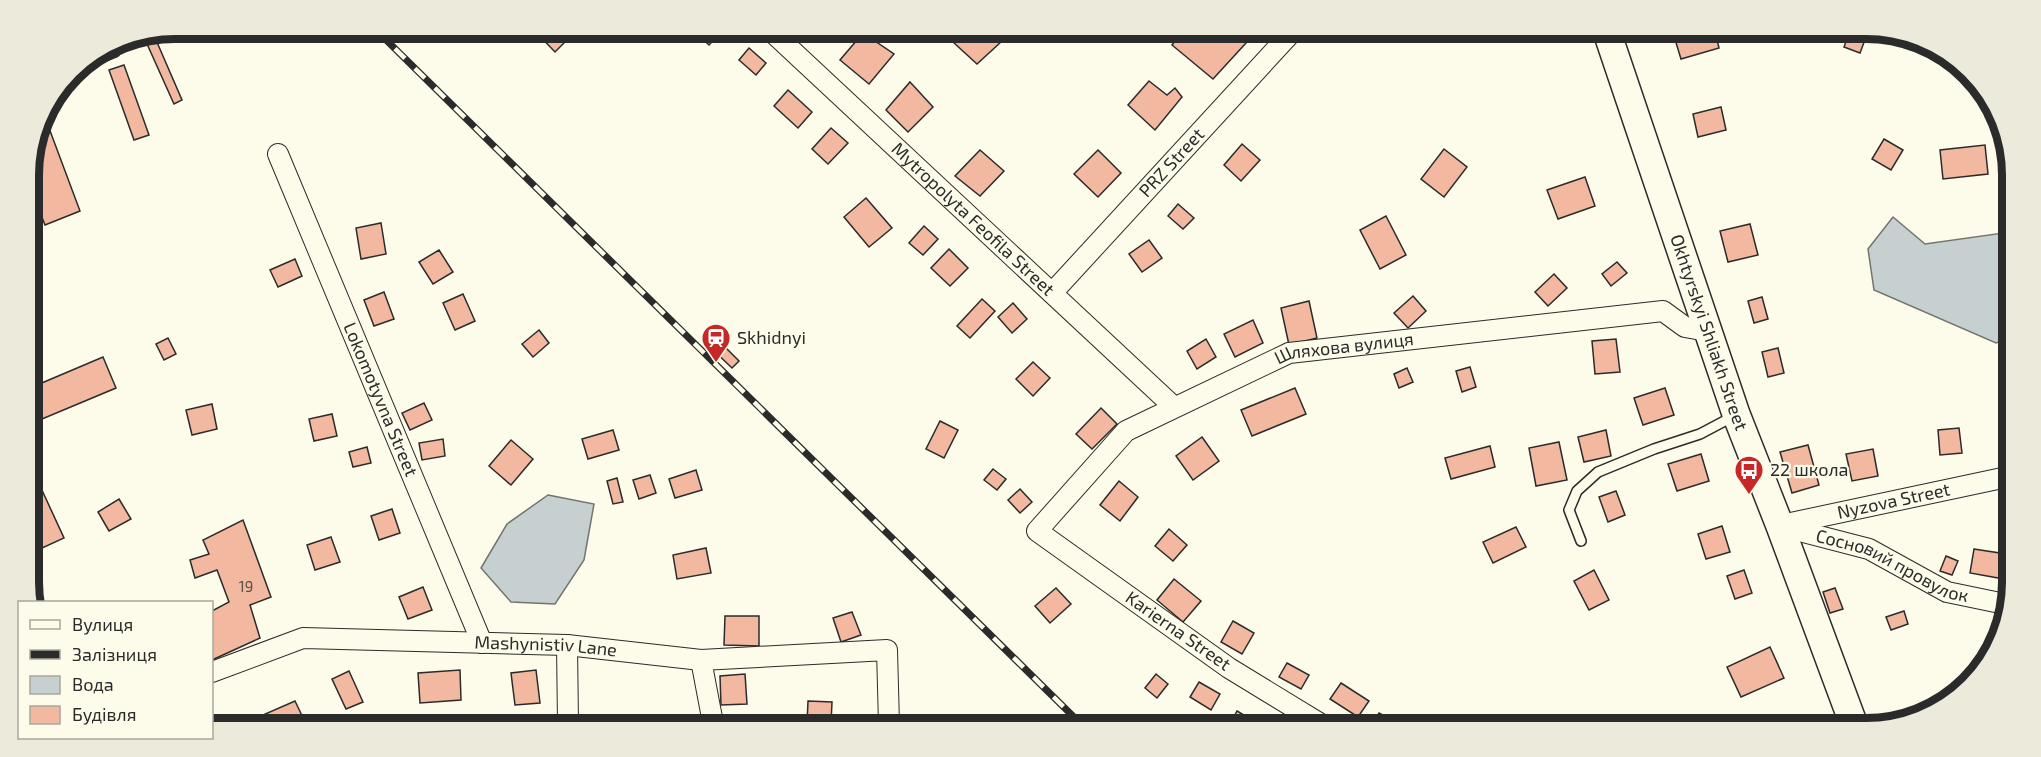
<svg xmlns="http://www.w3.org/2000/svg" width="2041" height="757" font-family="'Exo 2',sans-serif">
  <rect width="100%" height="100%" fill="#fdfbea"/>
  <!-- water -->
  <g fill="#c7d0d0" stroke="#74746e" stroke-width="1.5">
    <polygon points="1893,217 1925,244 2010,232 2009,338 1996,343 1874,290 1868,249"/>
    <polygon points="548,495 594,504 584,560 555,604 511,602 481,568 507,524"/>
  </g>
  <!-- building -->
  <g fill="#f2b8a0" stroke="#2b2b2b" stroke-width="1.5">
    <polygon points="534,30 574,30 576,31 555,52"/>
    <polygon points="694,31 722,31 709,45"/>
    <polygon points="799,31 817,31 809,41"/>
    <polygon points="963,32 992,32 1002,41 977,64 953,42"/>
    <polygon points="153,33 182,100 174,104 143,35"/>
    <polygon points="863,33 894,54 869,84 840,60"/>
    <polygon points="1181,33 1202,33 1213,41 1221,33 1236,33 1246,43 1213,79 1172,45"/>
    <polygon points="1716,35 1719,48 1681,59 1674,36"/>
    <polygon points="1848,36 1866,37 1860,53 1844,47"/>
    <polygon points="749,48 766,63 756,75 739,60"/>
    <polygon points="124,65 149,135 134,140 109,70"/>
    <polygon points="1149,81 1167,95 1175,88 1182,97 1155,130 1128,105"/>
    <polygon points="910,82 933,107 908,132 886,110"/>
    <polygon points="788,90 812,112 798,128 774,106"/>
    <polygon points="1721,107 1726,130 1698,137 1693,114"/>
    <polygon points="43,112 80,211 45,225 29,184 29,165"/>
    <polygon points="831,128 848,143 828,164 812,149"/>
    <polygon points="1884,139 1903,150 1891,170 1872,159"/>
    <polygon points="1242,144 1260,160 1241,181 1224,165"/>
    <polygon points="1985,145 1988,174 1943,179 1940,150"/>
    <polygon points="1444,149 1467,167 1444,197 1421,179"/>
    <polygon points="980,150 1004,171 980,196 955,176"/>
    <polygon points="1098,150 1121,173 1098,197 1074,174"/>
    <polygon points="1585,177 1595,206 1558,219 1547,190"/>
    <polygon points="866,198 892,228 869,247 844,217"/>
    <polygon points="1178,204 1194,218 1183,229 1168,216"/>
    <polygon points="1386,216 1406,255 1380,269 1360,230"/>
    <polygon points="381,223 386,254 361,259 356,228"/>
    <polygon points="1750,224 1758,255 1728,262 1720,231"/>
    <polygon points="924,226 938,239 923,255 909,243"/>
    <polygon points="1149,240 1162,258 1142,272 1129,254"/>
    <polygon points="949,249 968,268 950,286 931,268"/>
    <polygon points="439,250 453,272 433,284 419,262"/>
    <polygon points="295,259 302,276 278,287 270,270"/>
    <polygon points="1617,262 1627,273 1611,286 1602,274"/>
    <polygon points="1554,274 1567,288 1548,306 1535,292"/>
    <polygon points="384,292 394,319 374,326 364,300"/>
    <polygon points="463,294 475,321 455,330 443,303"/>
    <polygon points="1413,296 1426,311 1408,328 1394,313"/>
    <polygon points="1762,297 1768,319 1754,323 1748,301"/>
    <polygon points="982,299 995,311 970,338 957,326"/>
    <polygon points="1309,301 1317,338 1289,345 1281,308"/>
    <polygon points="1013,303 1027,319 1012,333 998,317"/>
    <polygon points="1253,320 1263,343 1235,357 1224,334"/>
    <polygon points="539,330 549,343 533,357 522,344"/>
    <polygon points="168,338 176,354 164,360 156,344"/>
    <polygon points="716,338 739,361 732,368 709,346"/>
    <polygon points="1206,339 1216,357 1197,369 1187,351"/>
    <polygon points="1616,339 1620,372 1595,374 1592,341"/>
    <polygon points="1778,348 1784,373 1768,377 1762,352"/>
    <polygon points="103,357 116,388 42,419 30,388"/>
    <polygon points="1033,362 1050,378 1033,396 1016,379"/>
    <polygon points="1470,367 1476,387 1462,392 1456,371"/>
    <polygon points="1407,368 1413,382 1399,388 1394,374"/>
    <polygon points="1295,388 1306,414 1252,436 1241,410"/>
    <polygon points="1665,388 1674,415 1643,425 1634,398"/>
    <polygon points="32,398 39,416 30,419 30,399"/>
    <polygon points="424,403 432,420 410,430 402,413"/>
    <polygon points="212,404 217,429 192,435 186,410"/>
    <polygon points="1101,408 1117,424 1092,449 1076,434"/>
    <polygon points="332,414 337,436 314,441 309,419"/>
    <polygon points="940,421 958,430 944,458 926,449"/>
    <polygon points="1959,428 1962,453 1940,455 1938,430"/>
    <polygon points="613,430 619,450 588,459 582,439"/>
    <polygon points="1606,430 1611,456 1584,462 1578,437"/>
    <polygon points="1202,437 1219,461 1193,480 1176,456"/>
    <polygon points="443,439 445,456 422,460 419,443"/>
    <polygon points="511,440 533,459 511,485 489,466"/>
    <polygon points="1559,442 1567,480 1536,486 1529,448"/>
    <polygon points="1808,445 1819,485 1792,493 1780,452"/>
    <polygon points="1490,446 1495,467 1451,479 1445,458"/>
    <polygon points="367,447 371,463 353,467 349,452"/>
    <polygon points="1873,449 1878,476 1852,481 1846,454"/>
    <polygon points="1701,454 1709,481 1677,491 1668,464"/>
    <polygon points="993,469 1006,479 997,490 984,480"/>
    <polygon points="696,470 702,490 675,498 669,479"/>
    <polygon points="650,475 656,493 639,499 633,480"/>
    <polygon points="617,478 623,502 613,504 607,481"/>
    <polygon points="1119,481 1138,497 1120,521 1100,505"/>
    <polygon points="41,488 64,538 40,549 31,529 31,493"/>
    <polygon points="1020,489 1032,502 1020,513 1008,500"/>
    <polygon points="1616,491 1625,515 1608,522 1599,497"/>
    <polygon points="119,499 131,519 109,531 98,512"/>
    <polygon points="392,509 400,533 379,540 371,516"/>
    <polygon points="243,520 271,597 250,605 260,638 212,660 212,611 229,602 217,570 195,578 190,560 209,554 203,540"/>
    <polygon points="1722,526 1730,552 1706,559 1698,534"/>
    <polygon points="1516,527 1526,547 1493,563 1483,542"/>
    <polygon points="1169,529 1187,545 1173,561 1155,546"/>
    <polygon points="331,537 340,562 315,570 307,545"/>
    <polygon points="706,548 711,573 677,579 673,555"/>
    <polygon points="1974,549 2006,554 2004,579 1970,573"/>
    <polygon points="1946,556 1958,561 1952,575 1940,571"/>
    <polygon points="1594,570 1609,600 1589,610 1574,581"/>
    <polygon points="1744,570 1752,593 1735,599 1727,576"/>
    <polygon points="1174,579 1201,601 1183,622 1157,600"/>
    <polygon points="423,587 432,610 408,619 399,597"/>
    <polygon points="1056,588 1071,604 1050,623 1035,606"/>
    <polygon points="1835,588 1843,609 1830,613 1823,592"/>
    <polygon points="1904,611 1908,624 1891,630 1886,617"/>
    <polygon points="852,612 861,635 841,642 833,618"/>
    <polygon points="725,616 759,616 759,646 724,645"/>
    <polygon points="1233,621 1254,633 1242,654 1221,642"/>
    <polygon points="1770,647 1784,678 1741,697 1727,667"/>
    <polygon points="1287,663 1309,675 1301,689 1279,677"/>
    <polygon points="460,670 461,700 420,703 418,673"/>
    <polygon points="536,670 540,703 515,705 511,673"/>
    <polygon points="349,671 363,702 346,709 332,679"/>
    <polygon points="745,674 747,704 721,705 720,676"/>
    <polygon points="1156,674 1168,684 1157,698 1145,688"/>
    <polygon points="1199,682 1220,694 1211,710 1190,697"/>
    <polygon points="1341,683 1369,701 1358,717 1330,699"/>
    <polygon points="295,701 305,722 258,721 256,718"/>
    <polygon points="808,701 832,702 831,724 807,724"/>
    <polygon points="1237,711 1259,724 1258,726 1230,724"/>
    <polygon points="1379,713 1402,726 1371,726"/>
    <polygon points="1807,716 1812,728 1790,728 1789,723"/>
    <polygon points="630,717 631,723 586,723 586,721"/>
  </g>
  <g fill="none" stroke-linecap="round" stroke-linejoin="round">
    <!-- service casing -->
    <g stroke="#2b2b2b" stroke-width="12">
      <g id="service">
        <polyline points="75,68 115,52"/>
        <polyline points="1581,541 1569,510 1577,491 1598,472 1654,449 1700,434 1734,416"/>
      </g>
    </g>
    <!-- minor casing -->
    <g stroke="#2b2b2b" stroke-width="22">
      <g id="minor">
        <path id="s1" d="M 771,31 L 1174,407"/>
        <path id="s2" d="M 278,154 L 482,643"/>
        <path id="s3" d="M 1052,293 L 1291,33"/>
        <path id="s4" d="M 1786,524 L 2007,477"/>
        <path id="s5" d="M 1780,526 L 1869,549 L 1947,592 L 2005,604"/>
        <polyline points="567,645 568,723"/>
        <polyline points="701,660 713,723"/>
        <path id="s6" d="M 212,672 L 303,638 L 567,645 L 701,660 L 887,650 L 889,724"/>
        <path id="s7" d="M 1324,726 L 1229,668 L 1037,531 L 1126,431 L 1289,353 L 1663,311 L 1685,327 L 1707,331"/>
      </g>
    </g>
    <!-- secondary casing -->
    <g stroke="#2b2b2b" stroke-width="30">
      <g id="secondary">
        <path id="s8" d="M 1608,35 L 1736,414 L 1780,526 L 1855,728"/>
      </g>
    </g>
    <!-- service -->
    <use href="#service" stroke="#fdfbea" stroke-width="9"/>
    <!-- minor -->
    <use href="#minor" stroke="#fdfbea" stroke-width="20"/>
    <!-- secondary -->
    <use href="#secondary" stroke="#fdfbea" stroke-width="27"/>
    <!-- rail casing -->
    <g stroke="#2b2b2b" stroke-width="7">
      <polyline id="rail" points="375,29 1082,725"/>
    </g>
    <!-- rail -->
    <use href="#rail" stroke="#fdfbea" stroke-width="4.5" stroke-dasharray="14" stroke-linecap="butt"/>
  </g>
  <!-- icons -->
  <defs>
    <g id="station-pin" transform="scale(1.5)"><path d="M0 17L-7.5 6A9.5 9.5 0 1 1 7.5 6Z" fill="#c62828" stroke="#fdfbea"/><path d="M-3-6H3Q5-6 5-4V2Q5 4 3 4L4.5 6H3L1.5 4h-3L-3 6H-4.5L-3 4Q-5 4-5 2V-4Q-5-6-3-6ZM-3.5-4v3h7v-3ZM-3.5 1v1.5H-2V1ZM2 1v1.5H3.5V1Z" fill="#fff"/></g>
    <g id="bus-pin" transform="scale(1.5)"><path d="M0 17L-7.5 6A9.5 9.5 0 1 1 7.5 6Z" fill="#c62828" stroke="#fdfbea"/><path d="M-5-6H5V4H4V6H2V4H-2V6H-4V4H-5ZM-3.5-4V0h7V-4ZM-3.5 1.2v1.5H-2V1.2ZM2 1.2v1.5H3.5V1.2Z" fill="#fff"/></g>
  </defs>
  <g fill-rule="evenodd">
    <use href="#station-pin" x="716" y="338"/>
    <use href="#bus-pin" x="1749" y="470"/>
  </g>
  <g text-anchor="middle" stroke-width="4.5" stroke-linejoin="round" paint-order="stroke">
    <!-- number labels -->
    <g font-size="15" fill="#5d4e48">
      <text x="246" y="592">19</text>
    </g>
    <!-- street labels -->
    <g font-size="18" fill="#2b2b2b" stroke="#fdfbea">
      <text dy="6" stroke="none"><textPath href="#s3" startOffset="177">PRZ Street</textPath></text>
      <text dy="6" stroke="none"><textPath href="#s1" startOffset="276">Mytropolyta Feofila Street</textPath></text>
      <text dy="6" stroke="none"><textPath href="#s8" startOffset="314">Okhtyrskyi Shliakh Street</textPath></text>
      <text dy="6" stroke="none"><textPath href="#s7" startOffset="717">Шляхова вулиця</textPath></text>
      <text dy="6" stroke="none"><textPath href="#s2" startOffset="266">Lokomotyvna Street</textPath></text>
      <text dy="6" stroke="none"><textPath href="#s4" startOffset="110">Nyzova Street</textPath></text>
      <text dy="6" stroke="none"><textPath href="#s5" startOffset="120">Сосновий провулок</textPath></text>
      <text transform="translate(1178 631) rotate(35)" y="6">Karierna Street</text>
      <text dy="6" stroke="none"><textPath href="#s6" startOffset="340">Mashynistiv Lane</textPath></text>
    </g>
    <!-- poi labels -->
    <g font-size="18" fill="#2b2b2b" stroke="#fdfbea" text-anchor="start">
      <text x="737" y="344">Skhidnyi</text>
      <text x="1770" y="476">22 школа</text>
    </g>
  </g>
  <!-- crop -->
  <path d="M0 0H2041V757H0ZM175 39H1866A136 136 0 0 1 2002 175V582A136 136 0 0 1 1866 718H175A136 136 0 0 1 39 582V175A136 136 0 0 1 175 39Z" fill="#eceadb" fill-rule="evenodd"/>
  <path fill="none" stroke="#2b2b2b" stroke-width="8" d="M175 39H1866A136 136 0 0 1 2002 175V582A136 136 0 0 1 1866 718H175A136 136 0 0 1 39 582V175A136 136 0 0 1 175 39Z"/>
  <!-- legend -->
  <rect x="18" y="601" width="195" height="138" fill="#fdfbea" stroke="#a9a89e" stroke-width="1.5"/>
  <rect x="30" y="620" width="30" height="9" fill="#fdfbea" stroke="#a9a89e" stroke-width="1.5"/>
  <text x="72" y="631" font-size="18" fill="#2b2b2b">Вулиця</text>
  <rect x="30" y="650" width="30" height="9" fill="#2b2b2b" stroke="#a9a89e" stroke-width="1.5"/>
  <text x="72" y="661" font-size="18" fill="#2b2b2b">Залізниця</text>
  <rect x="30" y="676" width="30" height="18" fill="#c7d0d0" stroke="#a9a89e" stroke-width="1.5"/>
  <text x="72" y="691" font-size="18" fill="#2b2b2b">Вода</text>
  <rect x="30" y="706" width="30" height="18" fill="#f2b8a0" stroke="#a9a89e" stroke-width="1.5"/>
  <text x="72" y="721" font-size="18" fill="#2b2b2b">Будівля</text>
</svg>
